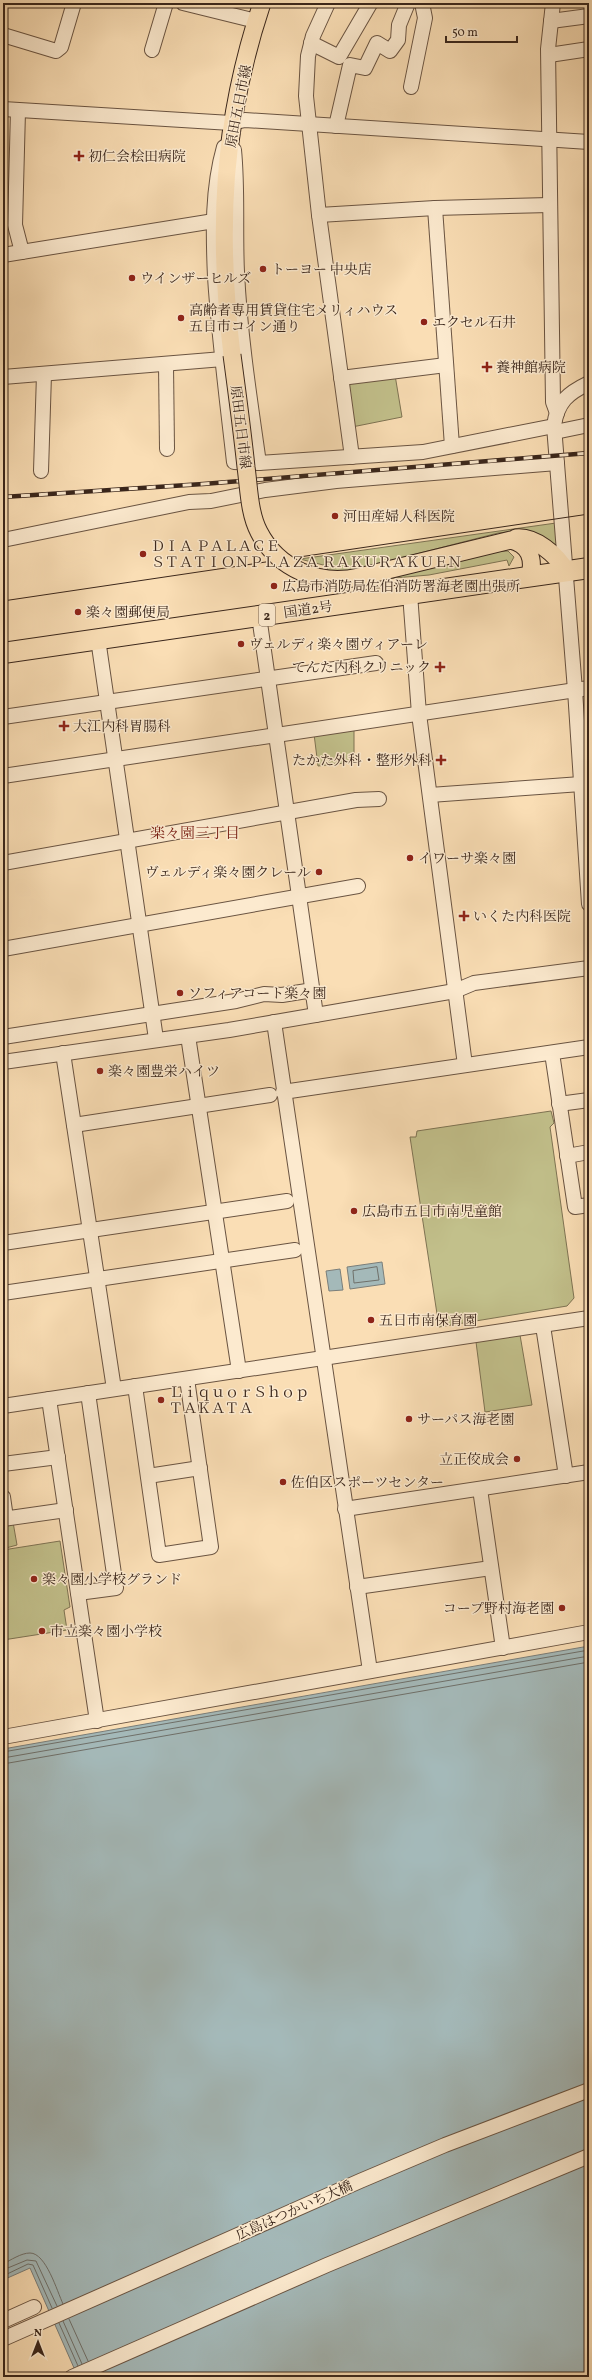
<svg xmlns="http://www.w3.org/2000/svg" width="592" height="2380" font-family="Vollkorn,'Noto Serif JP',serif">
  <rect width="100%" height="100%" fill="#fadeb5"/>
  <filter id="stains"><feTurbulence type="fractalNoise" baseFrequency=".005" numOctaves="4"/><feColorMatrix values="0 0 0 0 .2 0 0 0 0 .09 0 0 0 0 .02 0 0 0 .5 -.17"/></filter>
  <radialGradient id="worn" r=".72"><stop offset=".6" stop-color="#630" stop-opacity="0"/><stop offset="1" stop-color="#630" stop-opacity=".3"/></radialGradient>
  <!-- green -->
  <g fill="#c2c08b" stroke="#7e7353">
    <polygon points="395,375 402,417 352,427 346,381"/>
    <polygon points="556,523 558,550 516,531 498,533 346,572 328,572 327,566 300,559"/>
    <polygon points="508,551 514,557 509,566 507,560 429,575 383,579 491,552"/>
    <polygon points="354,728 354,762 318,766 314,734"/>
    <polygon points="551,1111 554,1123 550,1127 574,1298 567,1306 439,1327 410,1137 416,1137 417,1131"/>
    <polygon points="520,1335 532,1405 485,1412 476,1342"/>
    <polygon points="13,1522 17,1545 6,1548 3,1523"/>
    <polygon points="60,1541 70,1607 64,1610 67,1630 3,1640 3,1550"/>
  </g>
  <!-- water -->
  <g fill="#a4b9b9" stroke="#7a7e7a">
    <polygon points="382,1262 385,1284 350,1289 347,1267"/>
    <polygon points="340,1269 343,1290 329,1291 326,1271"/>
    <polygon points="589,1646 589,2377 78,2377 30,2268 3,2280 3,1749"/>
  </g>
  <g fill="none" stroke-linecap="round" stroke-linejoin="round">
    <!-- shore -->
    <g stroke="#6f706a" stroke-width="1">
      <polygon points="377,1267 379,1280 354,1283 353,1271"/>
      <polyline points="3,1752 589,1650"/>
      <polyline points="3,1758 589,1656"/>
      <polyline points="3,1764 589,1662"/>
      <path d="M 3,2264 C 11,2260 21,2253 30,2253 C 46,2253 57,2291 63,2304"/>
      <polyline points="3,2270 27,2260 36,2261 57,2306"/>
      <polyline points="3,2276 28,2264 33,2265 52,2308"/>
      <polyline points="69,2319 88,2361"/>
      <polyline points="63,2321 82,2364"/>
      <polyline points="59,2323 78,2366"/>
    </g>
    <!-- minor casing -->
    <g stroke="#6a5442" stroke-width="16">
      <g id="minor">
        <polyline points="183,3 256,21"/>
        <polyline points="328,3 313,36 308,56 306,96 319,215 352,457"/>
        <polyline points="553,3 548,49 553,402 557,413"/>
        <polyline points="551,21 589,16"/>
        <polyline points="3,35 56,51 61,47 74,3"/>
        <polyline points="311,43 339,57 370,4"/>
        <polyline points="152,50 166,3"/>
        <polyline points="549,55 589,49"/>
        <polyline points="411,87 425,18 422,3"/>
        <polyline points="3,109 231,123 245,120 589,142"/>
        <polyline points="18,111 15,225 22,252"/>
        <polyline points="336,126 350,65 365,68 377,43 390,51 398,40 399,25 408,3"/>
        <path d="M 224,147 C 212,189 213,233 215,277 C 219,339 227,400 234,462 L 259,463 L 423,452 L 554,426"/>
        <path d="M 234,150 C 238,190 235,231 237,272 C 240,336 250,400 259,463"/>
        <polyline points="435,208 452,446"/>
        <polyline points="319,215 435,208 550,205"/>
        <polyline points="3,255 214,221"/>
        <polyline points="166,365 167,449"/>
        <polyline points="3,377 223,359"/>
        <polyline points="341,378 446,365"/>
        <path d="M 589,383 C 568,393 557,402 554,426 L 575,690 L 589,904"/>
        <polyline points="555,432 589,425"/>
        <polyline points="41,471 44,374"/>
        <polyline points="3,540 189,502 211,501 265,490 336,481 557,463"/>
        <polyline points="410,594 419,714 465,1065"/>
        <polyline points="259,616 316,1015"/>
        <polyline points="98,639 156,1039"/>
        <polyline points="3,717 376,663"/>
        <polyline points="3,776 589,688"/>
        <polyline points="430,795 581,784"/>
        <polyline points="3,863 356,800 379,799"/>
        <polyline points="3,949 358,886"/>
        <polyline points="274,1022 370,1671"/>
        <polyline points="188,1036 239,1371"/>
        <polyline points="3,1037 236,1001 264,994 282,995 313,990"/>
        <polyline points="63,1053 114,1389"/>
        <polyline points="552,1053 575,1207 589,1205"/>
        <polyline points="3,1062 229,1030 455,991 474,983 589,968"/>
        <polyline points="283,1092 589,1047"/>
        <polyline points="559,1104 589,1100"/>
        <polyline points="74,1125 270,1095"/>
        <polyline points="567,1156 589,1152"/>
        <polyline points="3,1243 287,1201"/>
        <polyline points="3,1293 295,1250"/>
        <polyline points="543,1326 566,1476"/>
        <polyline points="135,1386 159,1555 211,1547 187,1379"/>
        <polyline points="49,1399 97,1721"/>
        <polyline points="3,1406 589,1318"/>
        <polyline points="3,1464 58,1457"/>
        <polyline points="148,1476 200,1468"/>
        <polyline points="480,1489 503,1648"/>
        <polyline points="3,1497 6,1518"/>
        <polyline points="345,1509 589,1472"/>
        <polyline points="3,1519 66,1510"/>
        <polyline points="357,1587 491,1568"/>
        <polyline points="78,1593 116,1588 88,1393"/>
        <polyline points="3,1737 589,1632"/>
        <polyline points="3,2321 34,2307"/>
        <polyline points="3,2339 360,2181 445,2145 589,2090"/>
        <polyline points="72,2377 327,2265 589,2156"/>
      </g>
    </g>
    <!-- major casing -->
    <g stroke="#3a261b" stroke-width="19">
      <g id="major">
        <path d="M 232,355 C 217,230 222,123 262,3"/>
        <path d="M 516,538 C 535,536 557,555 566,571"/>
        <path d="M 359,577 L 511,540 C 530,545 534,559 530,576"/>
      </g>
    </g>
    <!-- highway casing -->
    <g stroke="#3a261b" stroke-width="22">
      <polyline id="highway" points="3,653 589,568"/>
    </g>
    <!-- minor -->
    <use href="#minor" stroke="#fceacf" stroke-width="14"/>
    <!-- major -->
    <use href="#major" stroke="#fadeb5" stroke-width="17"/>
    <!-- highway -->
    <use href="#highway" stroke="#fadeb5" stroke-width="20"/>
    <!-- tram -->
    <polyline stroke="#3a261b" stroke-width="1" points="3,601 589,514"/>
    <!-- rail casing -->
    <g stroke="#3a261b" stroke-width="4.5">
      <polyline id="rail" points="3,497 203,484 589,453"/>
    </g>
    <!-- rail -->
    <use href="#rail" stroke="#fceacf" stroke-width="3" stroke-dasharray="9" stroke-linecap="butt"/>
    <!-- major-bridge casing -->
    <g stroke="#3a261b" stroke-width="19" stroke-linecap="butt">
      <path id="major-bridge" d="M 232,355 C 237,392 242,429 246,467 C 249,488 249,513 259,532 C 278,569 319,586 359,577"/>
    </g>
    <!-- major-bridge -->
    <use href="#major-bridge" stroke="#fadeb5" stroke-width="17"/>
  </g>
  <!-- markers -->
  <g fill="#8f2418" stroke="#fceacf" stroke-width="1.5">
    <path d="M77 150h4v4h4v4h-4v4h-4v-4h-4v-4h4z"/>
    <circle cx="263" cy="269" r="4"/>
    <circle cx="132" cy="278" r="4"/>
    <circle cx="181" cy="318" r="4"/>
    <circle cx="424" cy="322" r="4"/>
    <path d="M485 361h4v4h4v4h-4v4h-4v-4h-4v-4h4z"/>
    <circle cx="335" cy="516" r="4"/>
    <circle cx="143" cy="554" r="4"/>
    <circle cx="274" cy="586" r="4"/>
    <circle cx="78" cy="612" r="4"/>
    <circle cx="241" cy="644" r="4"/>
    <path d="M438 661h4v4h4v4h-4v4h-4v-4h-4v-4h4z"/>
    <path d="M62 720h4v4h4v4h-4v4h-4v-4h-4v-4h4z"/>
    <path d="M439 754h4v4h4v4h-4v4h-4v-4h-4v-4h4z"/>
    <circle cx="410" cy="858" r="4"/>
    <circle cx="319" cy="872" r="4"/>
    <path d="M462 910h4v4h4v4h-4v4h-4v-4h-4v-4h4z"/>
    <circle cx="180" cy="993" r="4"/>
    <circle cx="100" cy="1071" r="4"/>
    <circle cx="354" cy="1211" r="4"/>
    <circle cx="371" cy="1320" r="4"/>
    <circle cx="161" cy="1400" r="4"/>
    <circle cx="409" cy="1419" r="4"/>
    <circle cx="517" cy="1459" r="4"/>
    <circle cx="283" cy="1482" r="4"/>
    <circle cx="34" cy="1579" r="4"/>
    <circle cx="562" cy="1608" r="4"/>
    <circle cx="42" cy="1631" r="4"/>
  </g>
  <g text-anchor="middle" stroke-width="3" stroke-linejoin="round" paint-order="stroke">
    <!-- shield labels -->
    <rect fill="#fceacf" stroke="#746151" stroke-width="1" x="259" y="604" width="16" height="22" rx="3"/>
    <g font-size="13" font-weight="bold" fill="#3a261b">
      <text x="267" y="620">2</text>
    </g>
    <!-- street labels -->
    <g font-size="14" fill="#3a261b" stroke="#fceacf">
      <text transform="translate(238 106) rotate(-79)" y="5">原田五日市線</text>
      <text transform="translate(241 427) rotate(83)" y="5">原田五日市線</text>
      <text transform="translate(308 609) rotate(-8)" y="5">国道2号</text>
      <text transform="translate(294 2210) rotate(-24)" y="5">広島はつかいち大橋</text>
    </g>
    <!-- poi labels -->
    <g font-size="14" fill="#3a261b" stroke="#fceacf" text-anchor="start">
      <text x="88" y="161">初仁会桧田病院</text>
      <text x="271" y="274">トーヨー 中央店</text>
      <text x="140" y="283">ウインザーヒルズ</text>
      <text x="189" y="315">高齢者専用賃貸住宅メリィハウス<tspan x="189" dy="16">五日市コイン通り</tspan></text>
      <text x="432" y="327">エクセル石井</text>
      <text x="496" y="372">養神館病院</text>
      <text x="343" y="521">河田産婦人科医院</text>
      <text x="151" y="551">ＤＩＡ ＰＡＬＡＣＥ<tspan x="151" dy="16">ＳＴＡＴＩＯＮＰＬＡＺＡ ＲＡＫＵＲＡＫＵＥＮ</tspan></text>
      <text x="282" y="591">広島市消防局佐伯消防署海老園出張所</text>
      <text x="86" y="617">楽々園郵便局</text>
      <text x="249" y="649">ヴェルディ楽々園ヴィアーレ</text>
      <text x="431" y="672" text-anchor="end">てんた内科クリニック</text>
      <text x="73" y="731">大江内科胃腸科</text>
      <text x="432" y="765" text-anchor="end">たかた外科・整形外科</text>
      <text x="418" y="863">イワーサ楽々園</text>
      <text x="311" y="877" text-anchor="end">ヴェルディ楽々園クレール</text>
      <text x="473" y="921">いくた内科医院</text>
      <text x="188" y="998">ソフィアコート楽々園</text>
      <text x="108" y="1076">楽々園豊栄ハイツ</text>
      <text x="362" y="1216">広島市五日市南児童館</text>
      <text x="379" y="1325">五日市南保育園</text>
      <text x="169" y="1397">ＬｉｑｕｏｒＳｈｏｐ<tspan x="169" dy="16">ＴＡＫＡＴＡ</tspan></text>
      <text x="417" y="1424">サーパス海老園</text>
      <text x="509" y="1464" text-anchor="end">立正佼成会</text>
      <text x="291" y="1487">佐伯区スポーツセンター</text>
      <text x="42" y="1584">楽々園小学校グランド</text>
      <text x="554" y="1613" text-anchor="end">コープ野村海老園</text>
      <text x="50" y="1636">市立楽々園小学校</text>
    </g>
    <!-- neighbourhood labels -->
    <g font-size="15" fill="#7a1f14" stroke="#fceacf">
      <text x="195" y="838">楽々園三丁目</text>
    </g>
  </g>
  <!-- margin -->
  <rect width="592" height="2380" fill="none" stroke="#fadeb5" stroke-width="16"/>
  <rect x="4" y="4" width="584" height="2372" fill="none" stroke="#3a261b" stroke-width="2"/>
  <rect x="8" y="8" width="576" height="2364" fill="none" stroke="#3a261b"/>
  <!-- north arrow -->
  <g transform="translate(38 2342)" stroke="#fceacf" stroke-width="3" paint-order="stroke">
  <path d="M0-3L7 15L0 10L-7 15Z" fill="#3a261b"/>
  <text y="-6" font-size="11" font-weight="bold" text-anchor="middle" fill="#3a261b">N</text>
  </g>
  <!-- scale -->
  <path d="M446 36v6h71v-6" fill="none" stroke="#3a261b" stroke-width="2"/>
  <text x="452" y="36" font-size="12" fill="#3a261b" stroke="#fceacf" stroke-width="3" paint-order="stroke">50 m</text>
  <rect width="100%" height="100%" filter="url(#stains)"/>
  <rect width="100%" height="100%" fill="url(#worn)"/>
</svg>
